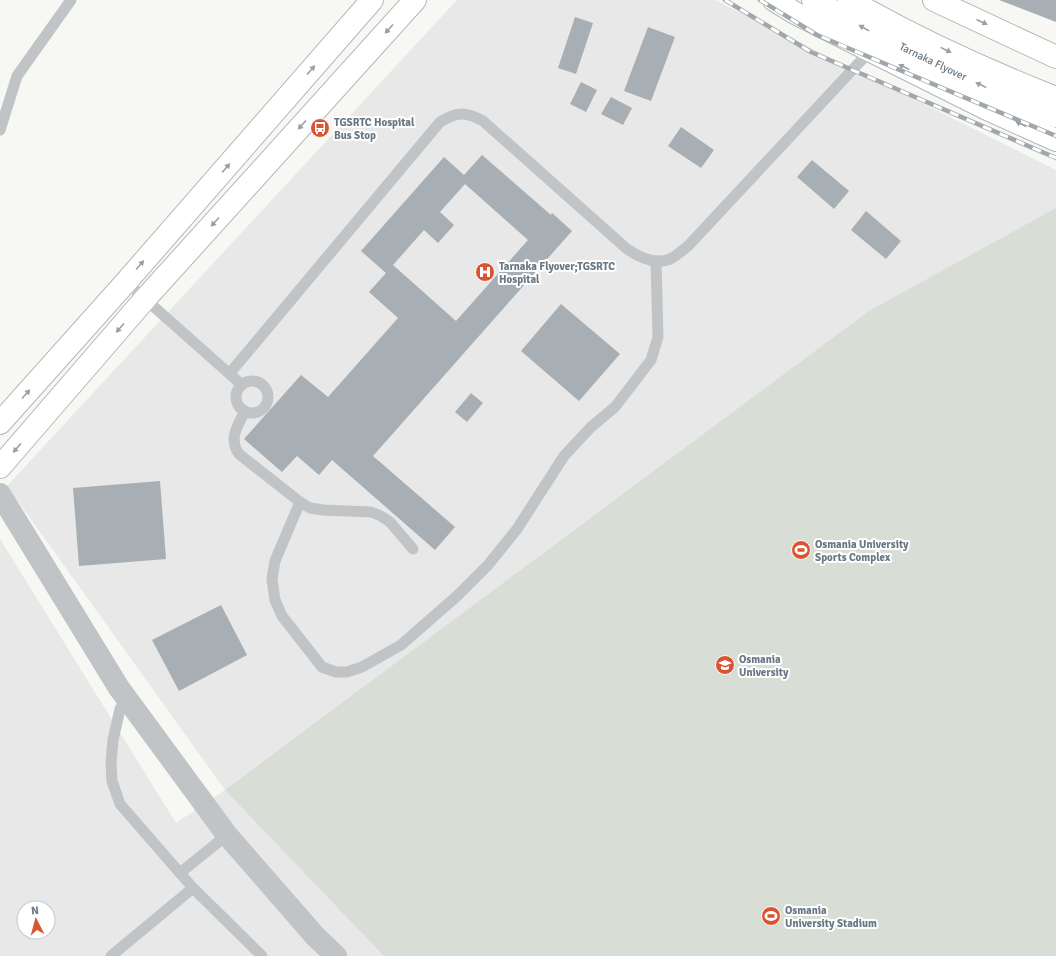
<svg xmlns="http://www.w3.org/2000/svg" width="1056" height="956" font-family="Signika,sans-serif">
  <rect width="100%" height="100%" fill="#f7f7f4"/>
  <!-- built -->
  <path fill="#e7e8e7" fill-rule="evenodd" d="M 457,0 L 715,0 L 1056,170 L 1056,956 L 0,956 L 0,539 L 176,823 L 225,790 L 7,486 ZM 24,908 L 48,908 L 48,932 L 24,932 Z"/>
  <!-- park -->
  <polygon fill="#d8ddd5" points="1056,208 1056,956 384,956 225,790 869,311"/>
  <!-- building -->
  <g fill="#a7afb4" fill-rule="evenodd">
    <polygon points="999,0 1056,0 1056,22"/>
    <polygon points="575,17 593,23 576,74 558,68"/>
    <polygon points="648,27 675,37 651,101 624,91"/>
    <polygon points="581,82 597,90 586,112 570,104"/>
    <polygon points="611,97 632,108 623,125 601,114"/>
    <polygon points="681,127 714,150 701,168 668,146"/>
    <path d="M 482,155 L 551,215 L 552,213 L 572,231 L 373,456 L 455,527 L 435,550 L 332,460 L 319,475 L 297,456 L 282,472 L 244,439 L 301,375 L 328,397 L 398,318 L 369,292 L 386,273 L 361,251 L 444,157 L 464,175 ZM 465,184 L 528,240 L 456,321 L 393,265 L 424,230 L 438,243 L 454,225 L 440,212 Z"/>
    <polygon points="812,160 849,191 834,209 797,177"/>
    <polygon points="866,211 901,241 886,259 851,230"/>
    <polygon points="561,304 620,354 579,401 521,351"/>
    <polygon points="471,393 483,403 467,422 455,412"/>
    <polygon points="160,481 166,559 79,566 73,488"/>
    <polygon points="221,605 247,655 179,691 152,640"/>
  </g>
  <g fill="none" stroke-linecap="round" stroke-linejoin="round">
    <!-- primary casing -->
    <g stroke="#b3b8bb" stroke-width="24">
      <g id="primary">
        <polyline points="774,0 795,13 985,108 1056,140"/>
        <path id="s1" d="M 813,0 C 892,43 973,82 1056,116"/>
        <path d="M 849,0 C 915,38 985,70 1056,98"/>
        <polyline points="934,0 1056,57"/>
        <polyline points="0,423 126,282 372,0"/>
        <polyline points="0,467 145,299 415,0"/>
      </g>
    </g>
    <!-- lane -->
    <g stroke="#c0c4c7" stroke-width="11">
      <polyline points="0,130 17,76 71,0"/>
      <polyline points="126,282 242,385"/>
      <path d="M 230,373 L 440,122 C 457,112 465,111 483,121 L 627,249 C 640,258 656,266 672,258 C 677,255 683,250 688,246 L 870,51"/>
      <circle cx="252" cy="397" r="16"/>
      <path d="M 245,411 C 238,425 228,439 239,454 L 300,502 L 310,508 L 323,510 L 371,512 L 381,516 L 390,522 L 413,549"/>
      <polyline points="300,502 275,561 272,579 275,600 282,616 322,667 336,672 347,672 362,667 401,645 457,596 488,565 517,529 564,456 591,427 615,407 651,360 658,337 656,261"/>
      <polyline points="180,873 227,835"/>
      <polyline points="193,888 262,956"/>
      <polyline points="111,956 193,888 120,804 112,781 111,763 113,740 120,709 127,698"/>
    </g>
    <!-- street -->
    <polyline stroke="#c0c4c7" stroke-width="22" points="0,494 119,688 227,835 315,936 336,956"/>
    <!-- primary -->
    <use href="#primary" stroke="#fff" stroke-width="22"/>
    <!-- rail casing -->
    <g stroke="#a1a8ac" stroke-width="4.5">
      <g id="rail">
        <polyline points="725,0 811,52 1056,158"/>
        <polyline points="760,0 817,35 1056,136"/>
      </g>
    </g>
    <!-- rail -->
    <use href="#rail" stroke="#fff" stroke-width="3" stroke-dasharray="9" stroke-linecap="butt"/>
  </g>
  <!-- one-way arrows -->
  <defs><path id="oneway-solid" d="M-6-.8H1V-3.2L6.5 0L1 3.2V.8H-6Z"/></defs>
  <g fill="#95a0a8">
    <use href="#oneway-solid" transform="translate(982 22) rotate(25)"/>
    <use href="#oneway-solid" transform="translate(864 28) rotate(-151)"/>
    <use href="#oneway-solid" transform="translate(389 29) rotate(132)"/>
    <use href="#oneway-solid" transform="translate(946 50) rotate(26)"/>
    <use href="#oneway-solid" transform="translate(904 67) rotate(-154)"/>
    <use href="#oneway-solid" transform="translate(311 70) rotate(-49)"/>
    <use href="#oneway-solid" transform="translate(981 85) rotate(-154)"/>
    <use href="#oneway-solid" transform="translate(1021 124) rotate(-155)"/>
    <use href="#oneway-solid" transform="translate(302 125) rotate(132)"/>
    <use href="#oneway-solid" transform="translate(226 168) rotate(-49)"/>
    <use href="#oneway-solid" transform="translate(215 222) rotate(132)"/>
    <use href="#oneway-solid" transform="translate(140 265) rotate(-49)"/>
    <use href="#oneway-solid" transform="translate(120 328) rotate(131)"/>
    <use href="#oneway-solid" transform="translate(26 394) rotate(-48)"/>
    <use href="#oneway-solid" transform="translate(17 448) rotate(131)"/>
  </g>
  <!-- icons -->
  <defs>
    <g id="bus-disc" transform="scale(1)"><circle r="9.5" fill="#d85432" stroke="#fff"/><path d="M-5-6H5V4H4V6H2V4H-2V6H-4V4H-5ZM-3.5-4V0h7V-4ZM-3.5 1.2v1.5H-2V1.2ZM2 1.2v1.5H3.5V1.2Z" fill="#fff"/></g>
    <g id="hospital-disc" transform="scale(1)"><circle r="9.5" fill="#d85432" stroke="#fff"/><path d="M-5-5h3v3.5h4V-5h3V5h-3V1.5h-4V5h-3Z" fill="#fff"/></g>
    <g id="stadium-disc" transform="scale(1)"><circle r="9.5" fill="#d85432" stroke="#fff"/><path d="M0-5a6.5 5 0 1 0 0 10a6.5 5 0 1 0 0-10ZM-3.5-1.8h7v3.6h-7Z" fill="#fff"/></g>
    <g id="university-disc" transform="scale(1)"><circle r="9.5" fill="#d85432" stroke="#fff"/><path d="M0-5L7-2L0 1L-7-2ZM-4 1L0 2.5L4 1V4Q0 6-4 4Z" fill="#fff"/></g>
  </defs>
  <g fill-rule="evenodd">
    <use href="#bus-disc" x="320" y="128"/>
    <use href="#hospital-disc" x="485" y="272"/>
    <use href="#stadium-disc" x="801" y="550"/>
    <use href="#university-disc" x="725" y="665"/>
    <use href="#stadium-disc" x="771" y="916"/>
  </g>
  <g text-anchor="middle" stroke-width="4" stroke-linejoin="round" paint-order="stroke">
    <!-- street labels -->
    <g font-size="11" fill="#677783" stroke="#fff">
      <text dy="4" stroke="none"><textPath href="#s1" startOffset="135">Tarnaka Flyover</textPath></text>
    </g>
    <!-- poi labels -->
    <g font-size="11" font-weight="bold" fill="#677783" stroke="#fff" text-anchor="start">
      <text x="334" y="126">TGSRTC Hospital<tspan x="334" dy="13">Bus Stop</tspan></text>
      <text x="499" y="270">Tarnaka Flyover;TGSRTC<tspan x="499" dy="13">Hospital</tspan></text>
      <text x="815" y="548">Osmania University<tspan x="815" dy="13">Sports Complex</tspan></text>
      <text x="739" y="663">Osmania<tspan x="739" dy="13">University</tspan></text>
      <text x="785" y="914">Osmania<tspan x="785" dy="13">University Stadium</tspan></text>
    </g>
  </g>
  <!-- north arrow -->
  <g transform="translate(36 920) rotate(354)"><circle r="19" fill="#ffffff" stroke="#c2c9cd"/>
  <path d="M0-3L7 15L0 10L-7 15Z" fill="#d85432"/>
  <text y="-6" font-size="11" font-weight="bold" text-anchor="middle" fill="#677783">N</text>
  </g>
</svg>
